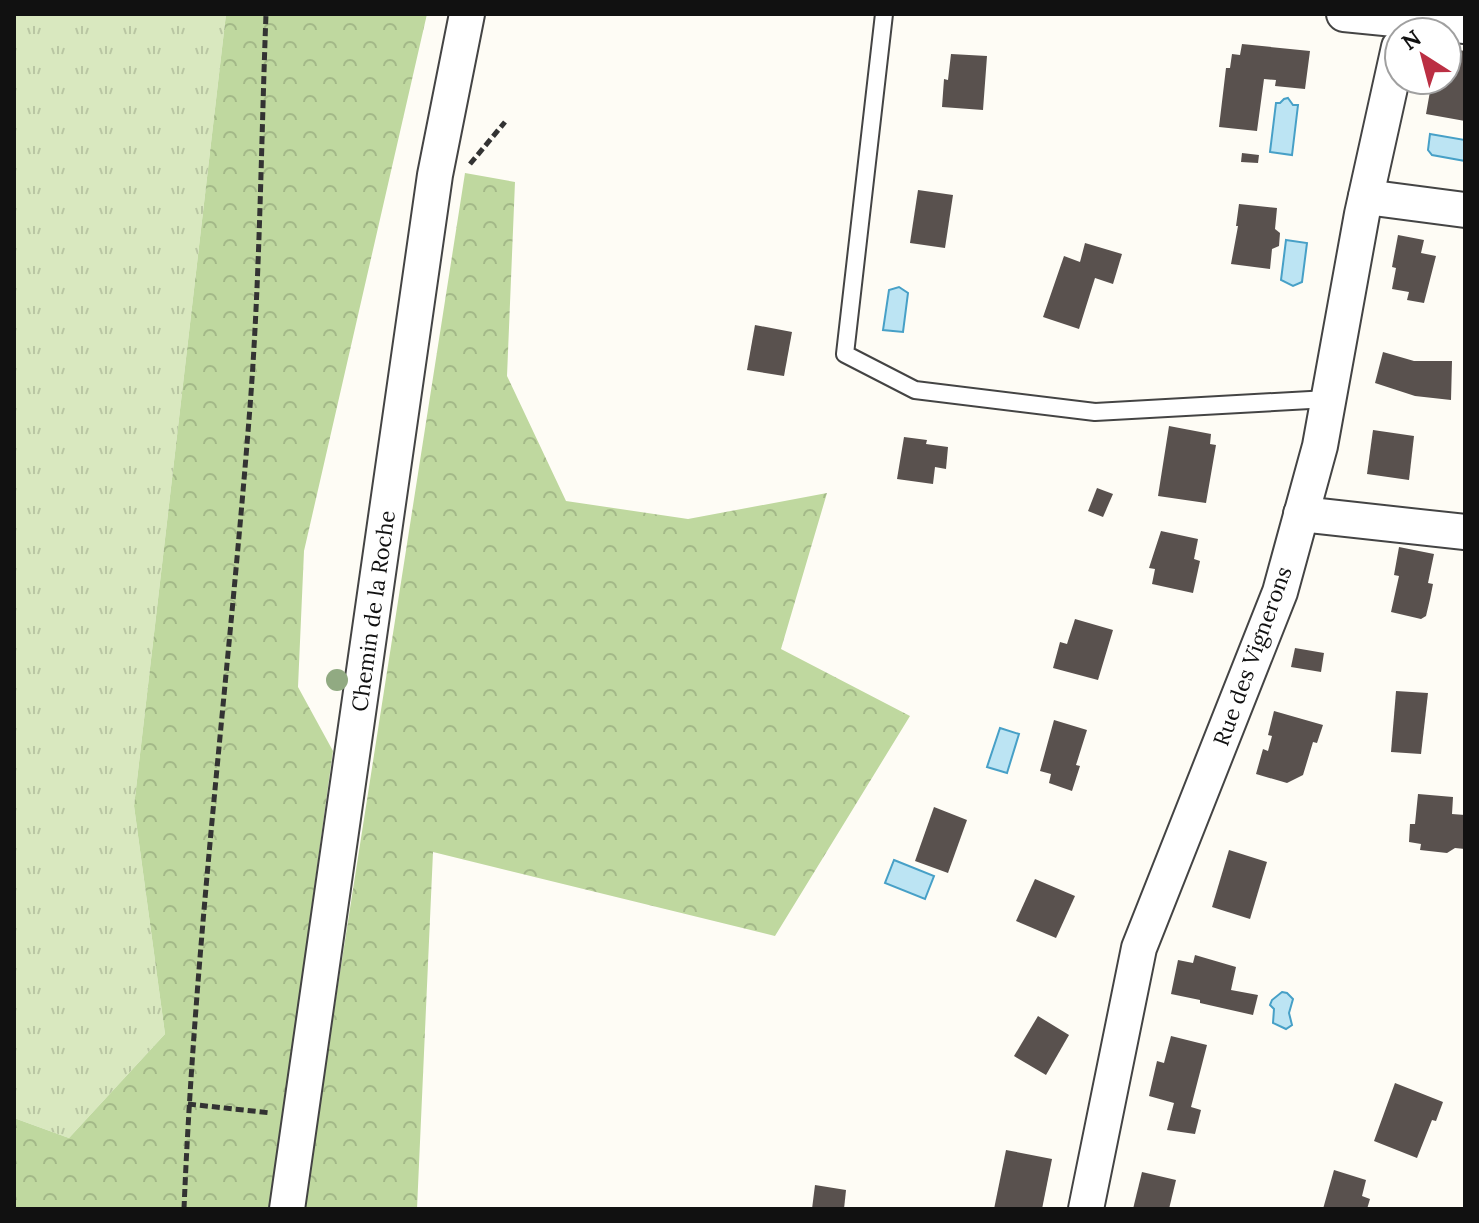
<svg xmlns="http://www.w3.org/2000/svg" width="1479" height="1223" font-family="Lora,serif">
  <defs>
    <pattern id="grass-tufts" width="24" height="20" patternUnits="userSpaceOnUse" patternTransform="scale(2)"><rect width="24" height="20" fill="#d9e8bf"/><path d="M3 7l-1-3M5 7V3M7 7l1-3M15 17l-1-3M17 17v-4M19 17l1-3" fill="none" stroke="#b9c6a3"/></pattern>
    <pattern id="forest-crowns" width="20" height="18" patternUnits="userSpaceOnUse" patternTransform="scale(2)"><rect width="20" height="18" fill="#bfd89f"/><path d="M2 6a3 3 0 1 1 6 0M12 15a3 3 0 1 1 6 0" fill="none" stroke="#a3b888"/></pattern>
  </defs>
  <rect width="100%" height="100%" fill="#fefcf5"/>
  <!-- grass -->
  <polygon fill="url(#grass-tufts)" points="14,14 226,14 134,806 165,1034 69,1138 14,1118"/>
  <!-- forest -->
  <g fill="url(#forest-crowns)">
    <polygon points="226,14 427,14 304,551 298,687 333,751 270,1209 14,1209 14,1118 69,1138 165,1034 134,806"/>
    <polygon points="465,173 515,182 507,376 566,501 688,519 827,493 781,649 910,716 775,936 433,852 417,1209 303,1209"/>
  </g>
  <!-- water -->
  <g fill="#bce4f3" stroke="#47a0c7" stroke-width="2">
    <polygon points="1288,98 1293,105 1298,105 1292,155 1270,152 1276,103 1280,103 1284,99"/>
    <polygon points="1430,134 1465,140 1465,161 1432,155 1428,150"/>
    <polygon points="1286,240 1307,243 1302,282 1293,286 1281,280"/>
    <polygon points="899,287 908,293 903,332 883,330 889,290"/>
    <polygon points="1000,728 1019,734 1007,773 987,767"/>
    <polygon points="894,860 934,876 925,899 885,883"/>
    <polygon points="1282,992 1287,993 1293,999 1289,1013 1292,1025 1286,1029 1273,1023 1274,1009 1270,1005 1272,1000"/>
  </g>
  <!-- building -->
  <g fill="#59514e">
    <polygon points="1242,44 1310,51 1305,89 1275,86 1276,80 1264,79 1257,131 1219,127 1226,68 1230,68 1232,54 1240,55"/>
    <polygon points="1447,48 1465,51 1465,121 1426,114 1432,80 1447,80"/>
    <polygon points="951,54 987,56 983,110 942,107 944,79 948,80"/>
    <polygon points="1242,153 1259,155 1258,163 1241,162"/>
    <polygon points="918,190 953,195 945,248 910,243"/>
    <polygon points="1239,204 1277,208 1275,229 1280,233 1279,246 1272,249 1270,269 1231,264 1238,226 1236,226"/>
    <polygon points="1398,235 1424,240 1421,253 1436,256 1424,303 1407,300 1409,292 1392,289 1396,268 1392,267"/>
    <polygon points="1085,243 1122,254 1113,284 1095,278 1079,329 1043,317 1064,256 1080,262"/>
    <polygon points="755,325 792,332 784,376 747,370"/>
    <polygon points="1383,352 1414,361 1452,361 1451,400 1415,396 1375,383"/>
    <polygon points="1169,426 1211,434 1210,444 1216,445 1206,503 1158,496"/>
    <polygon points="1373,430 1414,436 1409,480 1367,474"/>
    <polygon points="904,437 927,440 926,444 948,447 946,469 935,467 933,484 897,479"/>
    <polygon points="1097,488 1113,494 1103,517 1088,511"/>
    <polygon points="1161,531 1198,539 1194,559 1200,561 1193,593 1152,584 1155,569 1149,568"/>
    <polygon points="1399,547 1434,554 1428,583 1433,584 1430,599 1426,616 1421,619 1391,612 1399,576 1394,575"/>
    <polygon points="1075,619 1113,630 1098,680 1053,668 1060,642 1067,644"/>
    <polygon points="1295,648 1324,653 1321,672 1291,667"/>
    <polygon points="1396,691 1428,693 1421,754 1391,752"/>
    <polygon points="1274,711 1323,725 1317,743 1313,742 1303,775 1287,783 1256,774 1263,749 1268,751 1272,736 1268,735"/>
    <polygon points="1054,720 1087,730 1076,765 1080,766 1072,791 1049,783 1051,774 1040,771"/>
    <polygon points="1418,794 1453,797 1452,814 1465,815 1465,849 1455,848 1447,853 1420,850 1421,844 1409,842 1410,824 1415,824"/>
    <polygon points="934,807 967,820 948,873 915,861"/>
    <polygon points="1229,850 1267,862 1250,919 1212,907"/>
    <polygon points="1035,879 1075,896 1056,938 1016,921"/>
    <polygon points="1195,955 1236,967 1231,990 1258,995 1253,1015 1200,1003 1200,1000 1171,994 1178,960 1193,963"/>
    <polygon points="1038,1016 1069,1035 1046,1075 1014,1056"/>
    <polygon points="1171,1036 1207,1045 1191,1107 1201,1110 1195,1134 1167,1130 1174,1103 1149,1096 1157,1061 1164,1063"/>
    <polygon points="1395,1083 1443,1102 1436,1121 1432,1120 1417,1158 1374,1141"/>
    <polygon points="1006,1150 1052,1159 1042,1209 994,1209"/>
    <polygon points="1334,1170 1366,1180 1362,1196 1370,1199 1367,1209 1323,1209"/>
    <polygon points="1142,1172 1176,1180 1169,1209 1133,1209"/>
    <polygon points="815,1185 846,1190 844,1209 812,1209"/>
  </g>
  <g fill="none" stroke-linecap="round" stroke-linejoin="round">
    <!-- service casing -->
    <g stroke="#444" stroke-width="20">
      <polyline id="service" points="884,14 845,354 915,390 1095,412 1328,399"/>
    </g>
    <!-- minor casing -->
    <g stroke="#444" stroke-width="38">
      <g id="minor">
        <polyline points="1344,14 1465,26"/>
        <polyline points="1366,197 1465,210"/>
        <polyline points="1301,514 1465,532"/>
        <polyline points="287,1209 435,175 467,14"/>
        <polyline points="1086,1209 1139,948 1280,592 1320,446 1362,214 1399,47"/>
      </g>
    </g>
    <!-- path -->
    <g stroke="#333" stroke-width="5" stroke-dasharray="8 4" stroke-linecap="butt">
      <polyline points="470,164 505,122"/>
      <polyline points="188,1104 271,1113"/>
      <path d="M 184,1209 C 195,941 229,675 250,407 C 260,277 261,145 266,14"/>
    </g>
    <!-- service -->
    <use href="#service" stroke="#fff" stroke-width="16"/>
    <!-- minor -->
    <use href="#minor" stroke="#fff" stroke-width="34"/>
  </g>
  <!-- trees -->
  <circle fill="#91aa82" cx="337" cy="680" r="11"/>
  <g text-anchor="middle" stroke-width="8" stroke-linejoin="round" paint-order="stroke">
    <!-- street labels -->
    <g font-size="22" fill="#111" stroke="#fff">
      <text transform="translate(373 611) rotate(-82)" y="8">Chemin de la Roche</text>
      <text transform="translate(1252 656) rotate(-70)" y="8">Rue des Vignerons</text>
    </g>
  </g>
  <!-- border -->
  <rect width="1479" height="1223" fill="none" stroke="#111111" stroke-width="32"/>
  <!-- north arrow -->
  <g transform="translate(1423 56) rotate(324)"><circle r="38" fill="#ffffff" stroke="#a0a0a0" stroke-width="2"/>
  <path d="M0-6L14 30L0 20L-14 30Z" fill="#bb2f43"/>
  <text y="-12" font-size="22" font-weight="bold" text-anchor="middle" fill="#111111">N</text>
  </g>
</svg>
